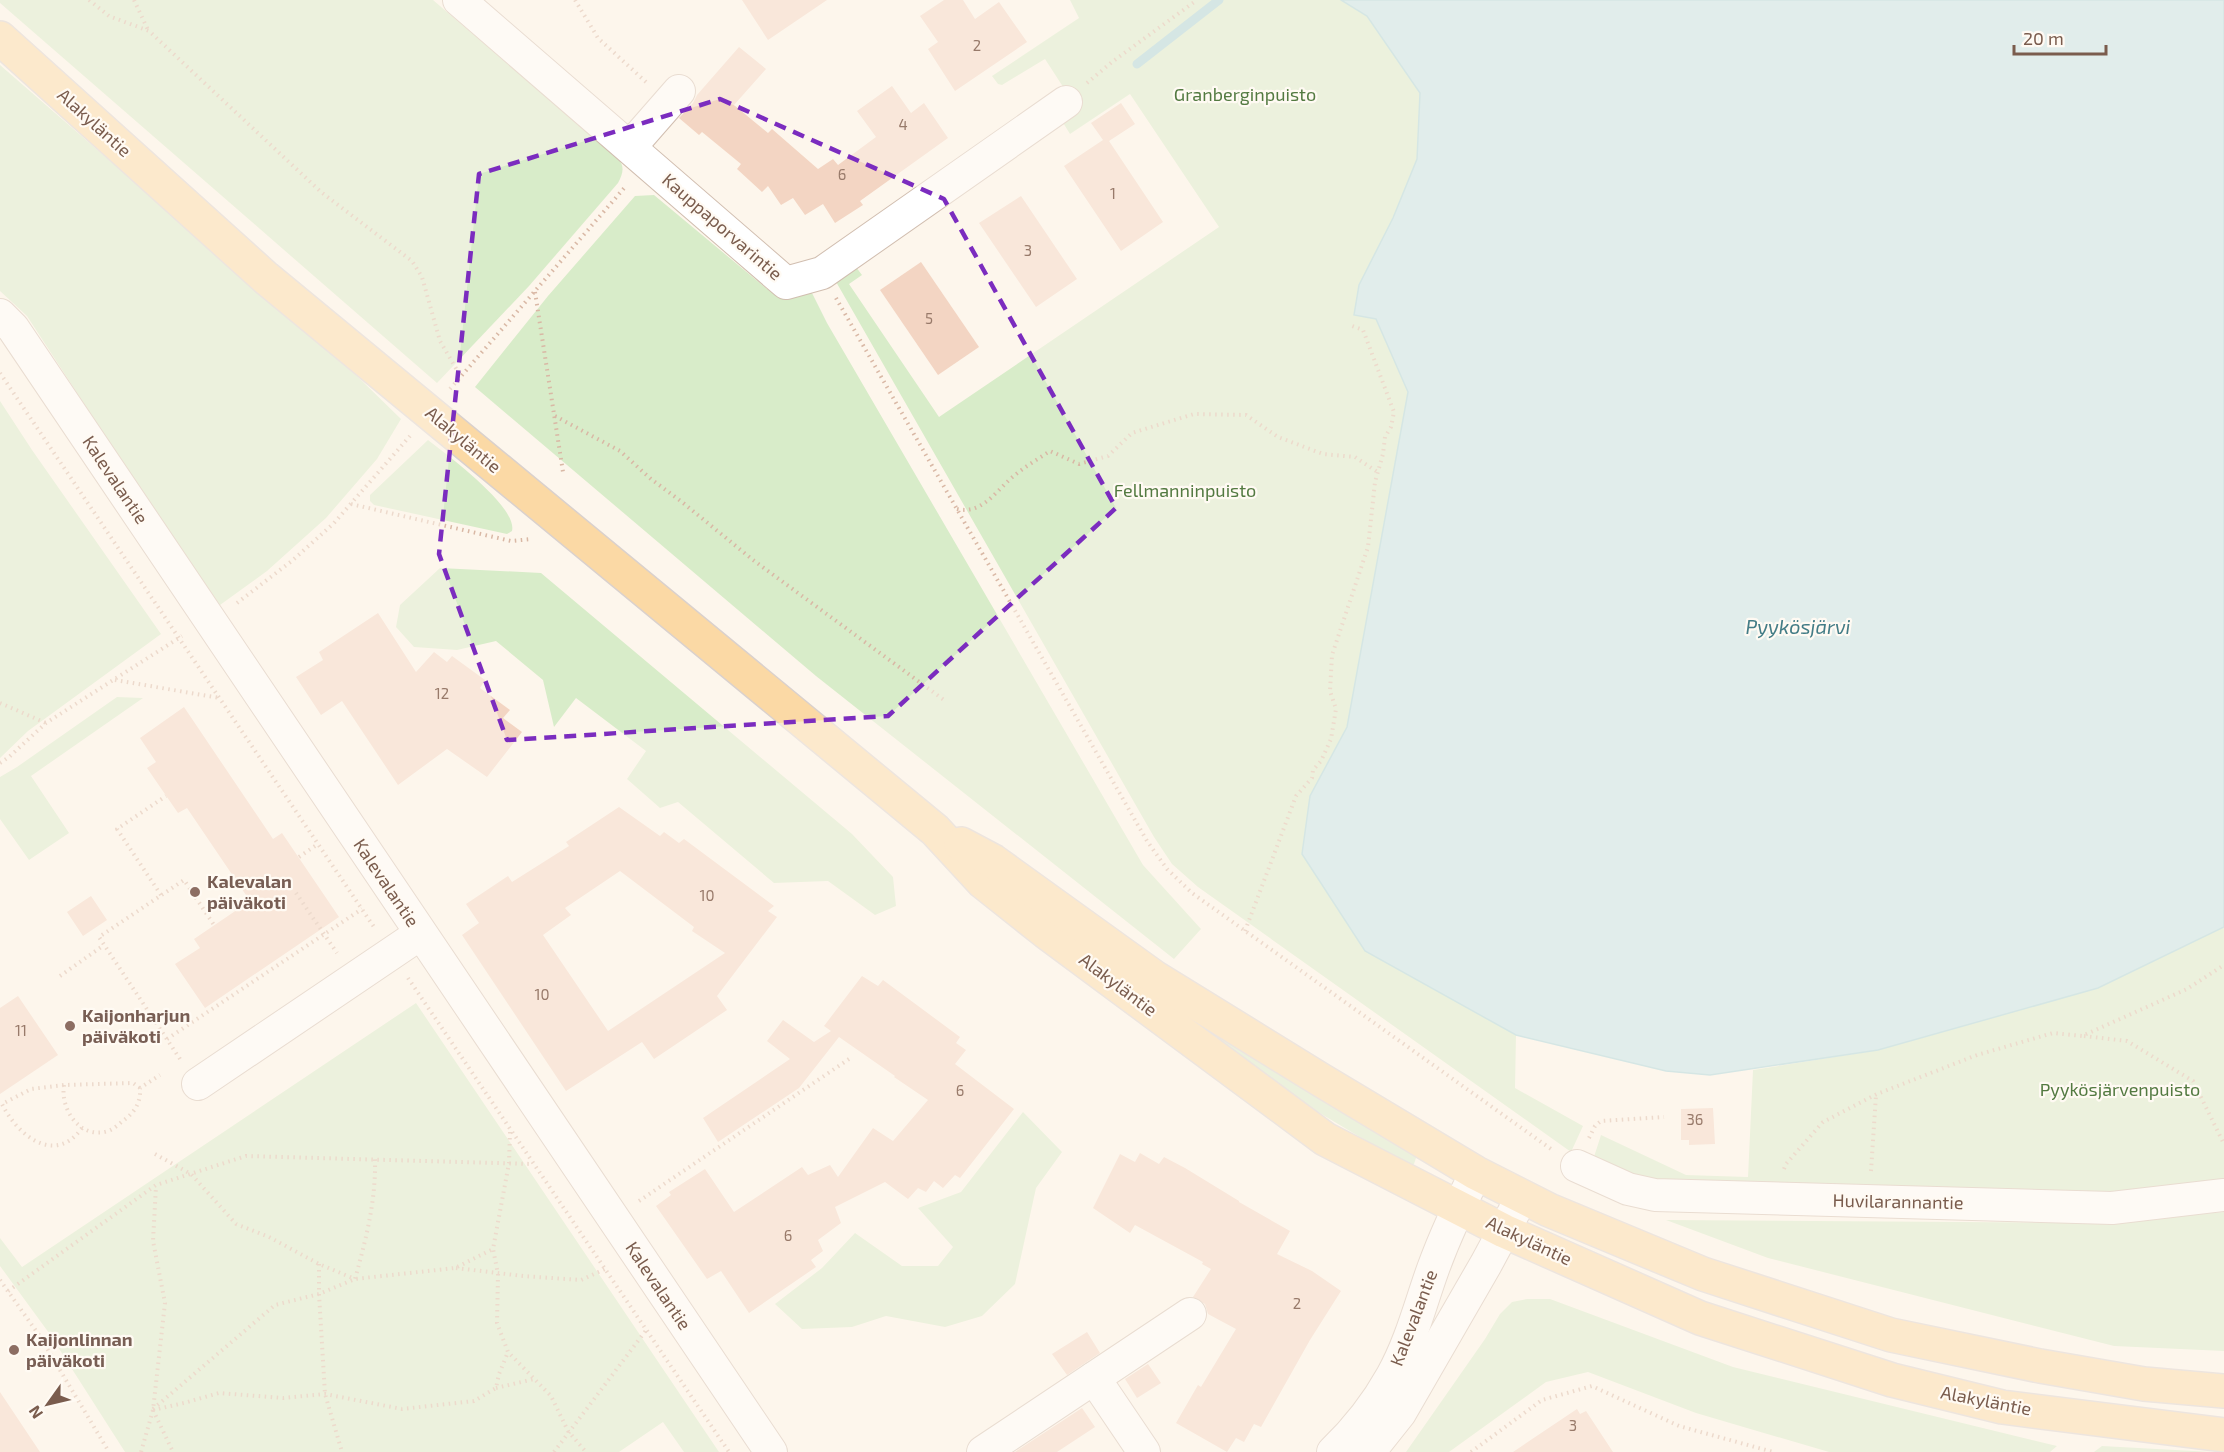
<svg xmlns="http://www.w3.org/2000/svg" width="2224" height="1452" font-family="'Exo 2',sans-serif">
  <rect width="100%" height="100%" fill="#fdf6ec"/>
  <!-- green -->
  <g fill="#d8ecc9">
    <path d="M 0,0 L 433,0 L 618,158 C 625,167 623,173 618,183 L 529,286 L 437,383 L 0,3 Z"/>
    <polygon points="1070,0 1341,0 1367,16 1420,93 1417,159 1354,315 1376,319 1408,392 1347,727 1310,796 1365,951 1516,1035 1515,1088 1583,1126 1571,1152 1198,887 1172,864 1154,837 835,280 853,263 862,275 849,284 939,417 1219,227 1130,94 1070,134 1062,121 1078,110 1045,59 1002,85 998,84 992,76 1079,18"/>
    <polygon points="0,65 358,377 401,419 377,459 326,518 267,571 220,605 185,559 27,316 0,291"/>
    <polygon points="654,195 767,289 812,293 827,323 1143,865 1201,929 1174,959 816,676 475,387 548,296 635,196"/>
    <polygon points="0,401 32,450 161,634 28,731 0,758"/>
    <path d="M 428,440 C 446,454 518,507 512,531 L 507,534 L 374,505 L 370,501 L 370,495 Z"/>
    <polygon points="440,568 541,573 852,834 893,877 896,906 875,915 828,881 774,883 678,802 660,808 627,779 646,751 576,698 554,727 543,680 496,641 457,650 414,647 396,627 400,605"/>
    <polygon points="117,697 143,698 31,776 69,833 29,860 0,819 0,777 17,767"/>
    <polygon points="2224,927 2224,1185 2114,1196 1658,1185 1592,1163 1601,1135 1686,1175 1748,1177 1753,1070 1878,1050 2098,988"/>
    <polygon points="416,1003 719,1452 684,1452 663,1422 619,1452 125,1452 49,1333 0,1266 0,1238 22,1267"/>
    <polygon points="1216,1035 1417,1155 1414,1164 1410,1167 1308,1106 1217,1040 1215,1038"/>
    <polygon points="1023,1112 1062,1152 1036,1188 1015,1284 982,1316 945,1327 886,1316 852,1327 802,1329 775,1304 822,1268 855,1233 902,1266 938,1266 953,1247 918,1208 961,1192"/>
    <polygon points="2224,1212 2224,1351 2114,1346 1768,1258 1666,1220 2101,1223"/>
    <polygon points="1527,1299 1550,1299 1733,1367 2057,1446 2050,1452 1829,1452 1696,1413 1588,1372 1546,1382 1449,1452 1406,1452 1485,1339 1500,1314 1512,1302"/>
    <polygon points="2102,1446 2212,1452 2094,1452"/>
  </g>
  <!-- water -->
  <polygon fill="#bfe3e8" stroke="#a5d3da" stroke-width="1.5" points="1341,0 2224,0 2224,927 2098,988 1878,1050 1710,1075 1666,1071 1516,1035 1365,951 1302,854 1310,796 1347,727 1408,392 1376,319 1354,315 1359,285 1393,218 1417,159 1420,93 1367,16"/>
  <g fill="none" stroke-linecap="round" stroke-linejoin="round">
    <!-- stream -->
    <polyline stroke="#a5d3da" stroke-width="9" points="1137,64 1219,0"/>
  </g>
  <!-- building -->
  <g fill="#f3d5c3" fill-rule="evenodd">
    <polygon points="742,0 827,0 768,40"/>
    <polygon points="944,0 963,0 975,19 999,2 1027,42 955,91 928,49 938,42 920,16"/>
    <polygon points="739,47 766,69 734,105 768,133 772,129 818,169 833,159 838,165 876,137 857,111 892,86 911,113 924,103 948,138 860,201 863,205 835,223 823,204 805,215 793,198 781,205 768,186 762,192 737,169 741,164 702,132 699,135 679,118 693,103 697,95"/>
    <polygon points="1121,103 1135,124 1109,141 1163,222 1121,251 1064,166 1103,140 1091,123"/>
    <polygon points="1021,196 1077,279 1036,307 979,223"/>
    <polygon points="921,262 979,347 938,375 880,290"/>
    <polygon points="378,613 416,672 434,652 447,662 452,656 485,680 480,688 510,710 503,718 522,732 487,777 447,749 398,785 342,701 321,715 296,677 323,660 319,652"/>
    <polygon points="184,707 273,839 282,833 339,917 205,1008 175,964 200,948 194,939 250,901 187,808 178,813 147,768 156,762 140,738"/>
    <path d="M 619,807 L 660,836 L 664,832 L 679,843 L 684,839 L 774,906 L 768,911 L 777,917 L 717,996 L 727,1010 L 654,1059 L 642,1042 L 566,1091 L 462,935 L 479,923 L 466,904 L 508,876 L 512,882 L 569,846 L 566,842 ZM 620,871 L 694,927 L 692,931 L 725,953 L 608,1031 L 543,935 L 571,915 L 565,908 Z"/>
    <polygon points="91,896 107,920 83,936 67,912"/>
    <polygon points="862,976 878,986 883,980 960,1037 956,1043 966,1050 955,1064 1014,1109 960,1178 955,1175 943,1188 934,1181 926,1192 918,1188 908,1199 885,1182 835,1207 841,1223 818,1240 823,1251 811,1260 816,1267 749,1313 721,1271 707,1279 656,1206 671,1195 669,1192 705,1169 734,1212 802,1167 808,1175 830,1165 838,1177 873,1128 893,1141 928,1100 894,1077 895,1076 839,1037 799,1088 718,1142 703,1118 790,1059 767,1041 783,1020 814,1042 831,1031 824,1026"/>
    <polygon points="18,996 58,1055 0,1094 0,1008"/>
    <polygon points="1713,1108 1715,1144 1689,1145 1689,1140 1681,1140 1681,1109"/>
    <polygon points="1140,1153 1159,1164 1164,1157 1185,1168 1239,1201 1239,1202 1290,1231 1277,1254 1312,1271 1341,1291 1310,1340 1261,1427 1254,1424 1244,1442 1236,1438 1227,1452 1176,1423 1198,1385 1201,1387 1236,1329 1208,1314 1205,1304 1193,1297 1211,1269 1202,1264 1203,1262 1135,1225 1130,1233 1093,1208 1120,1154 1135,1162"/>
    <polygon points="1087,1332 1100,1353 1067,1375 1052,1354"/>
    <polygon points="1148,1364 1161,1383 1137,1398 1125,1379"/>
    <polygon points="0,1392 40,1452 0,1452"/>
    <polygon points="1082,1408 1095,1427 1057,1452 1015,1452"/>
    <polygon points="1577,1409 1580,1414 1586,1411 1613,1452 1513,1452"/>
  </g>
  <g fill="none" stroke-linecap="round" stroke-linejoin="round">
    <!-- minor casing -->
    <g stroke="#d1beb0" stroke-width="34">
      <g id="minor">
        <polyline points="459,0 786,283 822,273 1066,102"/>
        <polyline points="630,147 679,91"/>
        <polyline points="0,315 13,328 771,1452"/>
        <polyline points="198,1084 420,934"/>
        <polyline points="1577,1166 1628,1189 1655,1195 2112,1208 2224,1195"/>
        <polyline points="1094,1378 1144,1452"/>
        <polyline points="983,1452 1190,1314"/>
        <path d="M 1333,1452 C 1356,1430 1377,1403 1392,1376 C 1411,1342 1420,1305 1433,1269 C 1445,1236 1460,1204 1476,1173"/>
        <polyline points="1369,1452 1400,1413 1486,1264 1522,1197"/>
      </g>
    </g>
    <!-- major casing -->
    <g stroke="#dad1cd" stroke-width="36">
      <g id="major">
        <polyline points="0,38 266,278 935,830 983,882 1046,932 1325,1139 1504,1231 1700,1318 1892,1380 2002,1407 2224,1435"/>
        <polyline points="961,844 993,861 1154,977 1321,1080 1476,1173 1549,1210 1703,1274 1891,1335 2040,1366 2144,1384 2224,1391"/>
      </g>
    </g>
    <!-- path -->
    <g stroke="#d9b8a5" stroke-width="4" stroke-dasharray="1.5 4.5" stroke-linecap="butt">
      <polyline points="89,0 109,16 149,31 321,192 412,261 422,277 440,341 461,377"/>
      <polyline points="134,0 148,30"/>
      <polyline points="575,0 598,38 646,82"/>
      <polyline points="1087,83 1112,62 1197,0"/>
      <polyline points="535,292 563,472"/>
      <polyline points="836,298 1147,841 1167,869 1192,893 1551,1149"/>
      <polyline points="0,373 374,927"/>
      <polyline points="450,389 626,186"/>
      <polyline points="555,416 620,451 651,479 682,502 753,560 944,700"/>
      <polyline points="351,504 511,541 532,539"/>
      <path d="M 957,509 C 983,515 997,489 1015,475 C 1026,466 1038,459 1050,451 L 1079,464 L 1108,456 L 1132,433 L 1194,414 L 1246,415 L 1278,437 L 1323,454 L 1355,457 L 1379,473"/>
      <polyline points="237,603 293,560 334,523 410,436"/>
      <polyline points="115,680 220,698"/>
      <polyline points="0,703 46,723"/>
      <polyline points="0,763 9,757 46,723 182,636"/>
      <polyline points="299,857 318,844"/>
      <polyline points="296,893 337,953"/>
      <polyline points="161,895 117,829 166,796"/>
      <polyline points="1245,931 1296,796 1312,778 1313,770 1321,761 1331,739 1336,709 1330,691 1332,655 1368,547 1375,482 1383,454 1385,437 1391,427 1394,412 1363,330 1352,326"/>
      <polyline points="60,976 104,945"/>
      <polyline points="408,978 729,1452"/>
      <polyline points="2084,1036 2127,1041 2193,1081 2224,1144"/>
      <polyline points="167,1039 362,909"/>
      <polyline points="180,1059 99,937 184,880 214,925"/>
      <path d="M 64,1085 C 60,1109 80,1140 108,1131 C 114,1129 119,1124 124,1120 C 135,1112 141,1102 140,1088 L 160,1075"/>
      <path d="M 82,1128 C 55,1166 17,1135 2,1104 L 31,1089 L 64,1085 L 133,1083 L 140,1088"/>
      <polyline points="510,1132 509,1163 493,1249 498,1274 497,1323 508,1352 551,1396 568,1431 586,1452"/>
      <polyline points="1589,1138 1595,1126 1601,1121 1664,1117"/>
      <path d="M 155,1154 L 191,1174 L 236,1224 L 269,1237 L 319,1264 L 355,1279 C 366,1239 376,1201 375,1159"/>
      <polyline points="1784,1169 1786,1164 1823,1122 1877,1094 1977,1055 2053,1033 2082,1036 2187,989 2224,965"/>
      <polyline points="1871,1171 1876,1095"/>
      <polyline points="639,1201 852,1057"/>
      <polyline points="319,1264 319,1294 325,1394 342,1452"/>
      <polyline points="456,1268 523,1276 581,1280 605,1269"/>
      <polyline points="0,1280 39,1335 109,1452"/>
      <polyline points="8,1291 156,1185 246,1156 532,1164"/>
      <polyline points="496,1388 534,1379"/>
      <polyline points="153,1409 275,1305 319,1294 355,1279 455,1268 493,1249"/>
      <polyline points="153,1410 184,1403 219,1393 283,1398 325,1394 402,1409 474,1401 496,1388 499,1374 508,1352"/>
      <polyline points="153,1410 173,1452"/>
      <polyline points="141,1452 153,1410 165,1303 153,1241 156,1186"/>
      <polyline points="554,1452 647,1329"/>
      <polyline points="1471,1452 1542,1400 1592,1386 1679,1426 1773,1452"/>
    </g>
    <!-- minor -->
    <use href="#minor" stroke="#fff" stroke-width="32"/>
    <!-- major -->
    <use href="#major" stroke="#fbd9a5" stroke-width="33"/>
  </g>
  <!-- marked area -->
  <path d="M0 0H2224V1452H0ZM 720,99 L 944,199 L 1116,508 L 888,716 L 507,740 L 439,554 L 479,174 Z" fill="#fdf6ec" fill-opacity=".55" fill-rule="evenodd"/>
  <path fill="none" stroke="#7b2cbf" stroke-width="4.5" stroke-dasharray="12 8" stroke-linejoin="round" d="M 720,99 L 944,199 L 1116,508 L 888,716 L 507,740 L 439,554 L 479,174 Z"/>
  <!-- markers -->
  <g fill="#8d6e63" stroke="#fffaf3" stroke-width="2">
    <circle cx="195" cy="892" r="6"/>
    <circle cx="70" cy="1026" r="6"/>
    <circle cx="14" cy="1350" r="6"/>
  </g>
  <g text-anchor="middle" stroke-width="4.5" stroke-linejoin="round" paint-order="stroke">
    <!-- number labels -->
    <g font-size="15" fill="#987a6a">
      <text x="977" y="51">2</text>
      <text x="903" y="130">4</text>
      <text x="842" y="180">6</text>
      <text x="1113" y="199">1</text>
      <text x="1028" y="256">3</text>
      <text x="929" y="324">5</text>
      <text x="442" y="699">12</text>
      <text x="707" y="901">10</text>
      <text x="542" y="1000">10</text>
      <text x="21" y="1036">11</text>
      <text x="960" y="1096">6</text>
      <text x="1695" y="1125">36</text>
      <text x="788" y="1241">6</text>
      <text x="1297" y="1309">2</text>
      <text x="1573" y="1431">3</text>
    </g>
    <!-- park labels -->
    <g font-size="18" fill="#537a41" stroke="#fffaf3">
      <text x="1245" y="101">Granberginpuisto</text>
      <text x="1185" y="497">Fellmanninpuisto</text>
      <text x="2120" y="1096">Pyykösjärvenpuisto</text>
    </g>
    <!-- street labels -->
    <g font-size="18" fill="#7a5c4d" stroke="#fffaf3">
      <text transform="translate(94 123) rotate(42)" y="6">Alakyläntie</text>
      <text transform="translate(722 227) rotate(41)" y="6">Kauppaporvarintie</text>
      <text transform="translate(463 440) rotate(40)" y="6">Alakyläntie</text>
      <text transform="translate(115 480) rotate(56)" y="6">Kalevalantie</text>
      <text transform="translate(386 883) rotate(56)" y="6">Kalevalantie</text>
      <text transform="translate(1118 985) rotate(37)" y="6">Alakyläntie</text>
      <text transform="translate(1898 1202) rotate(1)" y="6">Huvilarannantie</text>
      <text transform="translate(1529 1241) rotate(25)" y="6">Alakyläntie</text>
      <text transform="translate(658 1286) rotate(56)" y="6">Kalevalantie</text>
      <text transform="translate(1414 1318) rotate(-69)" y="6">Kalevalantie</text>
      <text transform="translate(1986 1401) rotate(11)" y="6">Alakyläntie</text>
    </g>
    <!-- education labels -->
    <g font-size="18" font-weight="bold" fill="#785e54" stroke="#fffaf3" text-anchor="start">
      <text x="207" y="888">Kalevalan<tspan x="207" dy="21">päiväkoti</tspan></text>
      <text x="82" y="1022">Kaijonharjun<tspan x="82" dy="21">päiväkoti</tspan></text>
      <text x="26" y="1346">Kaijonlinnan<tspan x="26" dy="21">päiväkoti</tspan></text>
    </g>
    <!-- water labels -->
    <g font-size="20" font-style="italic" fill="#437c86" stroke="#fffaf3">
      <text x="1798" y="634">Pyykösjärvi</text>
    </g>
  </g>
  <!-- north arrow -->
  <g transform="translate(48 1404) rotate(236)" stroke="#fffaf3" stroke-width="4.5" paint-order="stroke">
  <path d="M0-4.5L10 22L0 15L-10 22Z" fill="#7a5c4d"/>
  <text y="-9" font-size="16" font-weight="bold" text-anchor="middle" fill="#7a5c4d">N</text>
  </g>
  <!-- scale -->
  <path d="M2014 45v9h92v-9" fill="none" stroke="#7a5c4d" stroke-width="3"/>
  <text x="2023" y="45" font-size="18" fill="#7a5c4d" stroke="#fffaf3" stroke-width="4.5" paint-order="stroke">20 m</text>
</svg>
